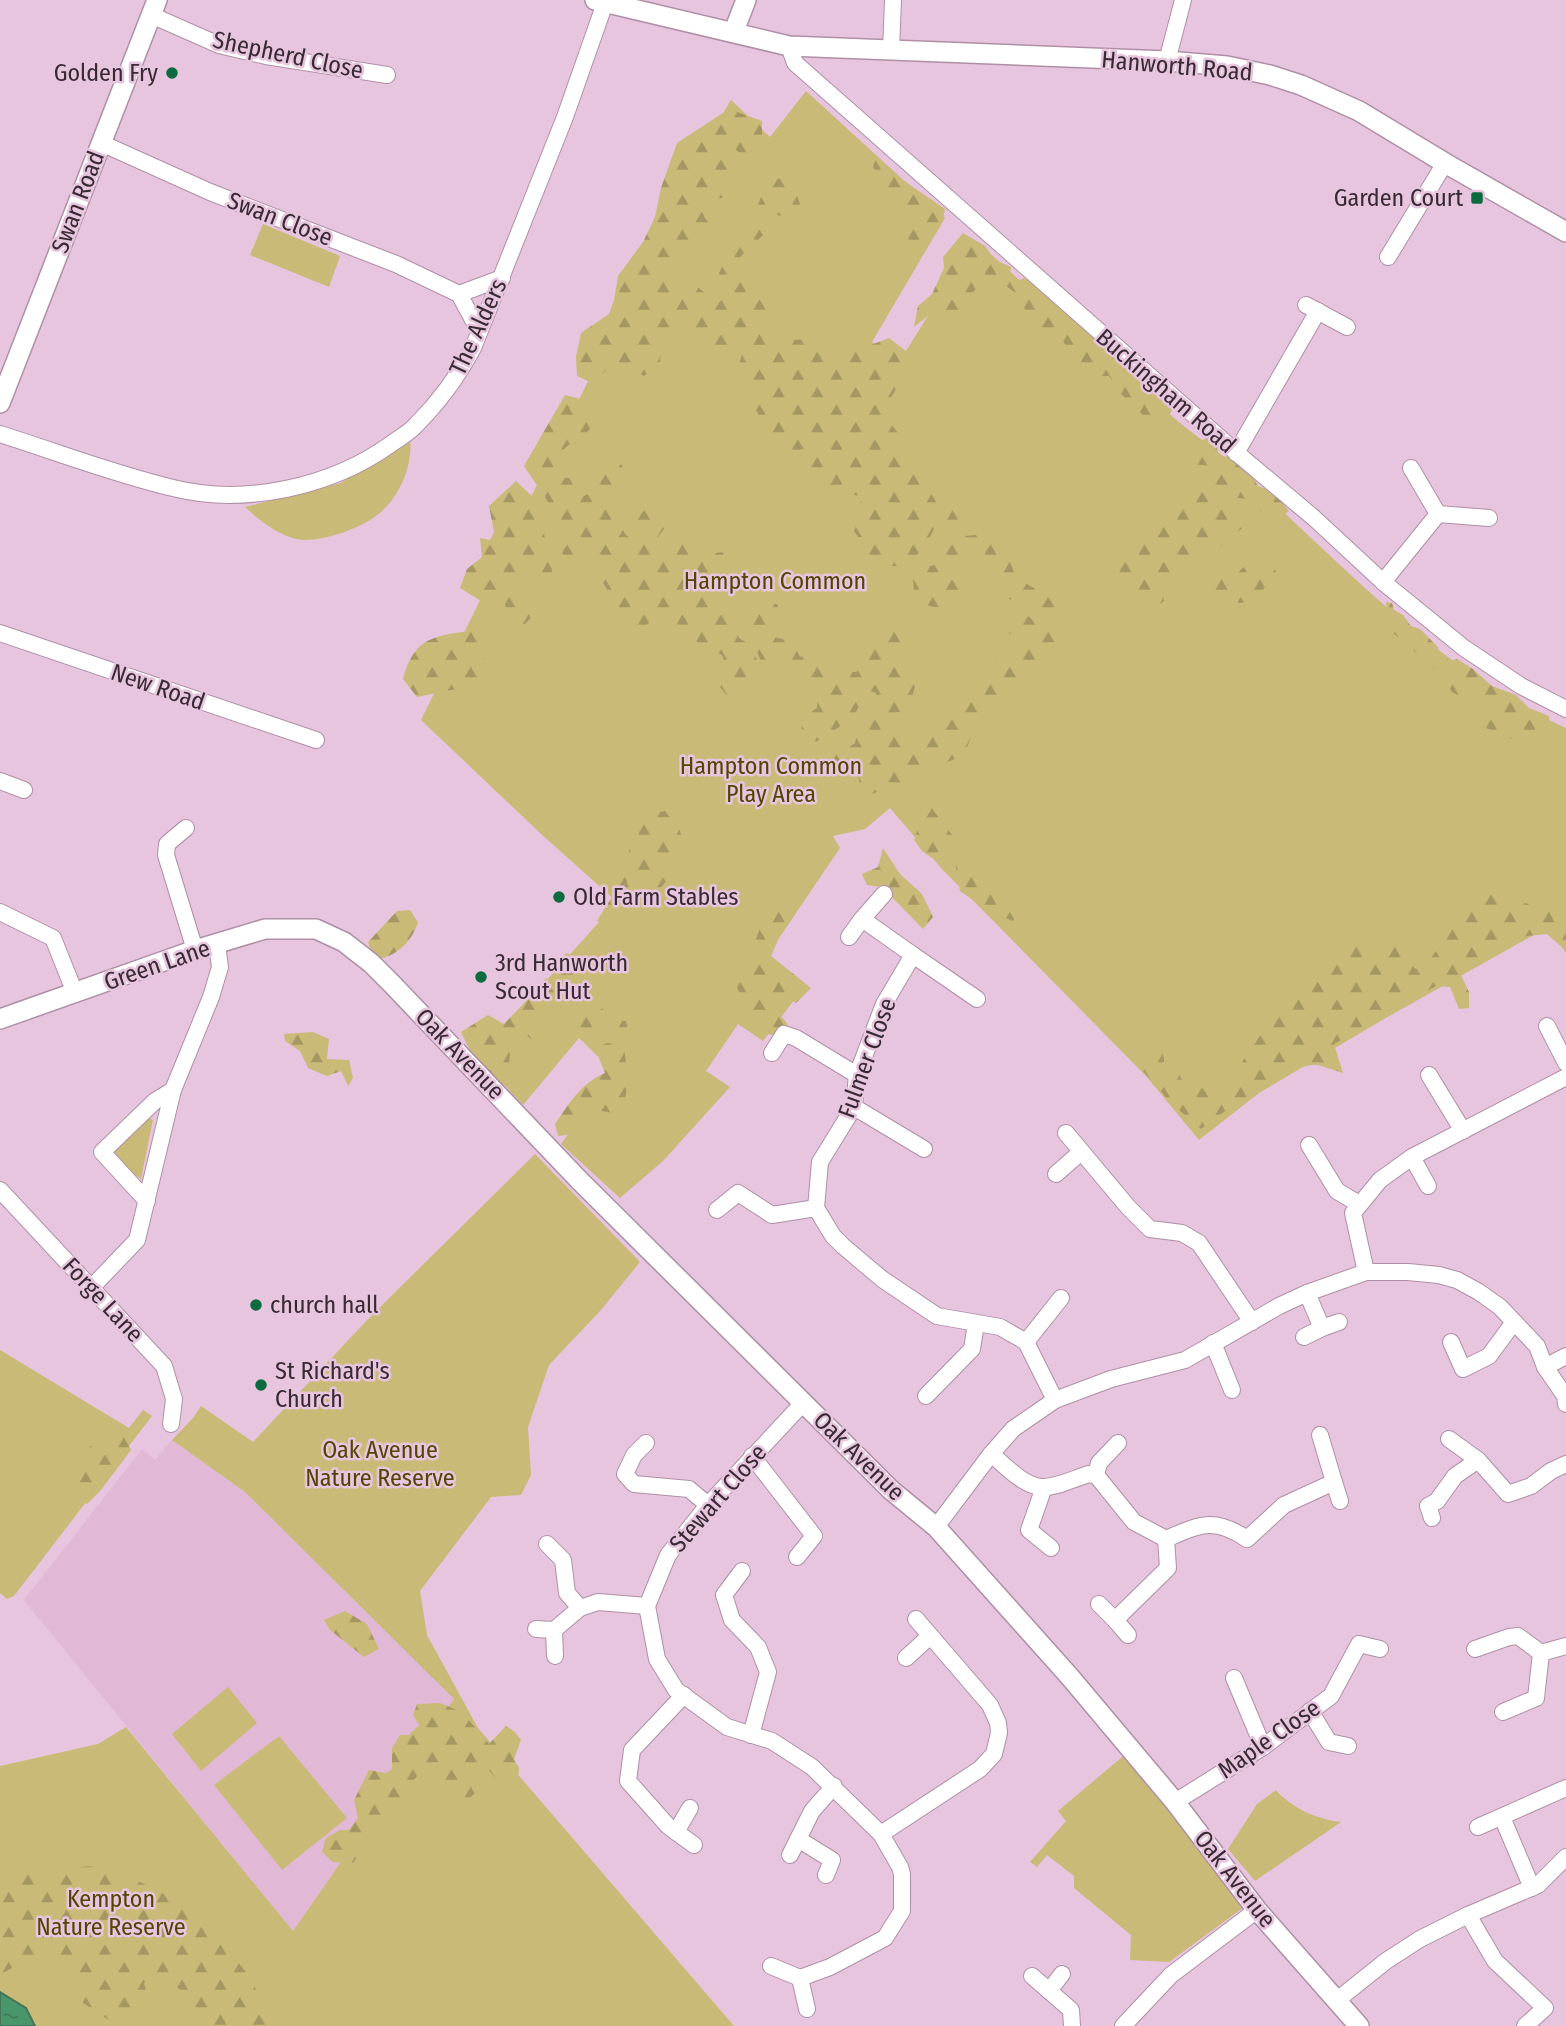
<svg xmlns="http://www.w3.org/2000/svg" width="1566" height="2026" font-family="'Fira Sans Condensed',sans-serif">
  <defs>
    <pattern id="forest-firs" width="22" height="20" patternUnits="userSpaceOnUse" patternTransform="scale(1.75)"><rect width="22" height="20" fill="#caba77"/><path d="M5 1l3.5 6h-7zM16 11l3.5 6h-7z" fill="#a59762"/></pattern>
    <pattern id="water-ripples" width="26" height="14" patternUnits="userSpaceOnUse" patternTransform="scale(1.75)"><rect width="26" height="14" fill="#49966a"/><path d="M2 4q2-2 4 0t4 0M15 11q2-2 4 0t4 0" fill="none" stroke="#3e7b58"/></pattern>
  </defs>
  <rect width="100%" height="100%" fill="#e7c5de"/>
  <!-- built -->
  <polygon fill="#e1b8d6" points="172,1440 245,1492 454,1699 293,1931 24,1600 142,1449 155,1460"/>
  <!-- green -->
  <g fill="#caba77">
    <path d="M 806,91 L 945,218 L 872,342 L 901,359 L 975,240 C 1045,302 1113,368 1185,427 C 1200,439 1217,450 1231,463 C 1336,558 1435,669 1566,728 L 1566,953 L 1548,927 L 1384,1019 L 1259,1093 L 1199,1140 L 1146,1076 L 942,869 L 890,808 L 865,829 L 833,836 L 840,848 L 767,956 L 804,987 L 763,1041 L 738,1024 L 706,1071 L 730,1087 L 663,1161 L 620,1198 L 561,1144 L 613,1071 L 579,1038 L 523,1105 L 480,1059 L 530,999 L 617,902 L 540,833 L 421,720 L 707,140 L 731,100 L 770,137 Z"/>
    <polygon points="263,224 340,256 329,287 250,255"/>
    <path d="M 410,439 C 413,463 401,495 381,512 C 364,527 328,540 305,540 C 282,539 260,521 245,507 L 341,483 Z"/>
    <polygon points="147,1117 153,1120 141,1179 117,1162 114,1149"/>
    <polygon points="535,1154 640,1262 601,1310 549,1365 528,1427 531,1475 521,1495 491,1497 420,1591 427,1635 478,1728 734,2026 0,2026 0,1766 98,1744 126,1727 293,1931 454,1699 245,1492 172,1440 193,1418 201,1406 253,1442 368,1319"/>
    <polygon points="0,1350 129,1428 143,1410 152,1416 14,1596 7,1599 0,1593"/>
    <polygon points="228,1687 257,1723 201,1771 172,1734"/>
    <polygon points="279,1736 347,1818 282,1870 214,1785"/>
    <polygon points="1128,1752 1244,1907 1169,1962 1130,1960 1131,1935 1074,1888 1074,1876 1047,1855 1037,1867 1030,1862 1066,1821 1058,1811"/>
    <path d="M 1276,1790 C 1290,1807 1318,1820 1341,1822 L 1255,1881 L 1228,1849 L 1257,1804 Z"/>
  </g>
  <!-- forest -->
  <g fill="url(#forest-firs)">
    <path d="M 729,109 L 762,121 L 762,140 L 748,160 L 735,149 L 727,159 L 738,177 L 729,197 L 713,199 L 704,217 L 715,227 L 710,248 L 686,240 L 668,269 L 674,285 L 695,285 L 718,303 L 724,298 L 719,273 L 731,249 L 730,238 C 752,229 758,205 766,183 L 790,175 L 800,204 L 793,218 L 771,214 L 763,235 L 736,261 L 737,276 L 748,277 L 779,305 L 769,322 L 778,339 L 805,340 L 834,359 L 889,338 L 906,351 L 904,375 L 882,413 L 899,434 L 916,470 L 942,511 L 925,548 L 902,567 L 876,564 L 854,531 L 862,496 C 833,493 816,485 800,460 L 804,449 L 781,453 L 768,428 L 771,420 L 761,419 L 755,408 L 754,380 L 739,364 L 745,345 L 732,342 L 720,352 C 695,335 691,325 662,342 L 660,362 L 644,376 L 617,361 L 592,383 L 577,376 L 576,357 L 581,333 L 609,314 L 614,300 L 618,276 L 643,242 L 655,217 L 661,188 L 677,143 Z"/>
    <polygon points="877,156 887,169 945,209 942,223 923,254 907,248 912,209 897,204 880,190 879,176 873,167"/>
    <polygon points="963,233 985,246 995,260 1011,267 1010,274 1016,282 1024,278 1069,303 1083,329 1101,333 1173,408 1166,422 1151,423 1119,392 1109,376 1098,376 1098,382 1090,389 1081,380 1088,368 1074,358 1061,338 1033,325 1017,294 998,280 977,287 953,321 939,307 914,327 918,306 932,294 944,268 943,257"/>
    <path d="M 565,395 L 592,402 C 593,407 595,414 594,420 C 591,441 553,440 552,477 L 574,478 L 584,496 L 599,488 L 597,476 L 601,459 L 617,459 L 625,470 L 608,508 L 626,535 L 636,542 L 630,521 L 648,508 L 669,523 L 655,541 L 656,548 L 675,547 L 674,540 L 682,536 L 703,555 L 722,552 L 731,564 L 728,577 L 709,585 L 728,611 L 739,638 L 752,646 L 759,666 L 728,697 L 720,687 L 728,672 L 722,655 L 701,645 L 663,611 L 642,629 L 629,624 L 588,559 L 567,563 L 559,546 L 563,524 L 524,466 Z"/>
    <path d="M 1207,437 L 1216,444 L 1219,456 C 1241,457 1248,467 1258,486 L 1274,492 L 1289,511 L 1278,519 L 1269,520 C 1254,504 1251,495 1228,499 L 1246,525 L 1173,586 L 1167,577 L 1161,579 L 1164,601 L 1155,607 L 1142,598 L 1127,597 L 1111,585 L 1113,569 L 1150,535 L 1176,497 C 1197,494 1202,490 1215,474 L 1212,466 L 1192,464 L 1191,450 Z"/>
    <polygon points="516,481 540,504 547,520 544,535 551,555 552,572 538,587 527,578 519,591 535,614 525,624 510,622 500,587 481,601 460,588 467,569 482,557 480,538 490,540 494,532 489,506"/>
    <path d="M 956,503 L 967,507 L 970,519 L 962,526 L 964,536 L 987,534 L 1010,560 L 1015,576 L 1030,586 L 1055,596 C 1060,607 1062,630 1061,642 L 975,727 L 964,755 L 913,777 L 914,788 L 902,795 L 883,788 L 871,795 L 860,787 L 858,774 L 852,769 L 840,779 L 828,781 L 816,766 L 823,750 L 844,751 L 855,743 L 862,716 L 875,705 L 876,693 L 867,690 L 853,718 L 816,742 L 801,728 L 809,713 L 817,708 L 817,693 L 806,687 L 789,665 L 762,664 L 744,619 L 748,604 L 763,598 L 778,605 L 777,615 L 769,630 L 777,638 L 792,640 L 800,657 L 819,647 L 823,668 L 832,672 L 856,672 L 862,666 L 876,638 L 899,629 L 907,640 L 894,651 L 917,680 L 912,697 L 923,710 L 915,718 L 897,712 L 888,718 L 889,731 L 902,728 L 917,739 L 943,712 L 977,682 L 979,664 L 1006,657 L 1021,658 L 1022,653 L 1019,639 L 997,626 L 1006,613 L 1021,611 L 1033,620 L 1036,611 L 1005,597 L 998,578 L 969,554 L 960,560 L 958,567 L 963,600 C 945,611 934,609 915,600 L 913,580 L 919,569 L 938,564 L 943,552 L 941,532 Z"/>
    <polygon points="1266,555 1276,572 1254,602 1239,603 1224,593 1207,595 1198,584 1210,572 1230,580 1246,565"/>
    <path d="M 1386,602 L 1392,603 L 1394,610 L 1403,615 L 1411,626 L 1420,629 L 1438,647 L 1439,655 L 1451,661 L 1457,659 L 1473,669 L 1492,686 L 1516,695 L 1529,708 L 1549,716 L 1550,732 L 1542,742 L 1528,738 L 1518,742 L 1486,728 L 1475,704 L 1452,692 L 1438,672 L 1386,627 C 1385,618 1388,611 1386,602 Z"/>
    <path d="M 480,629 L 487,675 L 461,688 L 417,697 L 403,679 C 416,632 438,637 480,629 Z"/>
    <polygon points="923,797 960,845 951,859 942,865 922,851 914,840 921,819 912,805"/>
    <path d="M 665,811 L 678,825 L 682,838 L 659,873 L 666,881 L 657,893 L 648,891 L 644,876 L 635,874 L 627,882 L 631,895 L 605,925 L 597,921 L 613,895 L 608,884 C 629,874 630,872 629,849 L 640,843 L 636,817 Z"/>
    <polygon points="883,848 900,874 922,894 933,917 923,929 882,887 867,885 862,874 878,867"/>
    <polygon points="969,858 976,876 989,871 1002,882 1017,915 1013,921 990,912 960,891 955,862"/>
    <path d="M 1485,889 C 1519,894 1526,913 1566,908 L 1566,948 L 1564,949 L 1547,934 L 1527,936 L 1460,973 L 1469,992 L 1469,1008 L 1459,1009 L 1450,987 L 1436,986 L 1334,1044 L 1343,1073 C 1335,1071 1325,1066 1316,1065 C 1289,1063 1224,1111 1201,1129 L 1172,1104 L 1134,1061 L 1143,1052 L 1160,1047 L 1164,1058 L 1164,1069 L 1168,1073 L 1179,1074 L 1188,1091 L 1227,1084 L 1275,1014 L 1288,1010 L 1300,984 L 1317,983 L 1322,962 L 1361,939 L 1398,942 L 1415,969 L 1426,965 L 1471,902 Z"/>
    <polygon points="784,909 785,924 771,956 811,988 796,1003 783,995 773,1005 788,1025 775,1036 763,1032 756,1025 733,980 756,939 766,912"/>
    <path d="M 410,910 L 418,922 C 412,941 398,955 379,959 L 372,954 L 368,942 L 397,911 Z"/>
    <polygon points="566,953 578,956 585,967 574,979 561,984 561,998 546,1001 534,1011 540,1038 538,1045 520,1030 511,1040 509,1064 517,1071 514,1080 500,1086 475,1061 461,1032 488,1015 504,1024 531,996 538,996 543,993 539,986 545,979 556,978 559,973 556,966"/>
    <polygon points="582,1008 589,1014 596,1014 602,1008 612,1021 626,1021 629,1035 622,1038 613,1025 610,1030 589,1029 584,1037 574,1037 569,1017"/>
    <polygon points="313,1032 329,1039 327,1059 349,1060 353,1078 348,1086 341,1071 327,1076 308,1068 300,1051 285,1041 284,1034"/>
    <path d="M 607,1043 L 623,1044 L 626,1061 L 624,1071 L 628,1080 L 625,1099 L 613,1113 L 596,1110 L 573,1134 L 558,1136 L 555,1124 C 569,1104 581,1083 605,1073 L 595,1048 Z"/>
    <path d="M 120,1430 L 131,1450 L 101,1490 L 87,1504 L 79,1498 C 77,1482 83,1469 83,1452 L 98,1440 Z"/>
    <polygon points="345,1611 367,1624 379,1649 364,1657 330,1630 324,1620"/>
    <path d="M 440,1703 L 462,1712 L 489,1744 L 506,1726 L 515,1732 L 521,1740 L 514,1759 L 519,1768 L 518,1780 L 509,1786 L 498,1781 L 486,1767 L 483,1785 L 466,1802 L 442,1783 L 436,1766 C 406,1777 401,1799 385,1823 C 376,1837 364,1850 353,1863 L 333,1862 L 322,1852 L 326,1838 L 340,1830 L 349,1830 L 358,1818 L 354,1800 L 369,1770 L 386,1773 L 392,1769 L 392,1748 L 400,1735 L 409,1735 L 419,1725 L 413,1715 L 417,1704 Z"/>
    <polygon points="107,1865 191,1908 254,1981 261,2015 269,2026 207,2026 182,1991 155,1971 144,1983 151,2009 122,2026 117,2026 82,2002 65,1972 44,1960 19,1964 0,1975 0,1877 26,1871"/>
  </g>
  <!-- water -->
  <polygon fill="url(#water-ripples)" stroke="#44765a" stroke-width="2" points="0,1992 26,2008 35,2026 0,2026"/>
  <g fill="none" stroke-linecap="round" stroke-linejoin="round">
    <!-- minor casing -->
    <g stroke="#af8fa6" stroke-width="18">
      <g id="minor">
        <polyline points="151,15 219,45 266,56 387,75"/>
        <polyline points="789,46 795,63 1245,460 1314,518 1383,582 1464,648 1521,686 1566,709"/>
        <polyline points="891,51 893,0"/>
        <polyline points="1167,61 1183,0"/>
        <polyline points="101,143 210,192 396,264 459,294 502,278"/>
        <polyline points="1388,257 1445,163"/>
        <polyline points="459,294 479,331"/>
        <polyline points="1306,305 1347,327"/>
        <path d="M 0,434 C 57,452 114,474 173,488 C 245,506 331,487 391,444 C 399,438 409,433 416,425 C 439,402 458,376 473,348 L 565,117 L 605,3"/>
        <polyline points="1236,453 1318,311"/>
        <polyline points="1438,514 1489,518"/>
        <polyline points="1383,582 1438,514 1411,468"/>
        <polyline points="0,633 316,740"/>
        <polyline points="0,781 24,790"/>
        <polyline points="186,828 167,844 166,855 195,950"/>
        <polyline points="0,912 53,938 75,993"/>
        <polyline points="862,919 884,894"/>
        <polyline points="849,937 862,919 913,955"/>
        <polyline points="977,999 913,955 884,1004 857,1075 854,1107 820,1162 816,1208 833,1236 843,1246 882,1279 937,1316 1000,1327 1026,1342 1055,1400"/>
        <polyline points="1547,1026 1566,1063"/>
        <polyline points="772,1053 784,1034 796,1038 857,1075"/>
        <polyline points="1429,1075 1463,1131"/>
        <polyline points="854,1107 924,1149"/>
        <polyline points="1066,1133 1128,1207 1150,1229 1182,1233 1199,1243 1252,1322"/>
        <polyline points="1309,1145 1337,1191 1359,1204"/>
        <polyline points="1412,1157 1428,1186"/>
        <polyline points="1056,1174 1081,1152"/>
        <polyline points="0,1190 164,1366 174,1399 171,1424"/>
        <polyline points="147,1201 102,1152 155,1101 173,1090"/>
        <polyline points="717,1210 738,1193 772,1215 816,1208"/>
        <polyline points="1366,1272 1353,1213 1380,1180 1412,1157 1566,1077"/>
        <polyline points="92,1287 137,1240 173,1090 211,997 220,967 217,945"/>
        <polyline points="1322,1328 1339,1322"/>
        <polyline points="1304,1337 1322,1328 1307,1293"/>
        <polyline points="1026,1342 1061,1298"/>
        <polyline points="1451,1342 1463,1369 1489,1356 1514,1322"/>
        <polyline points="1213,1343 1232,1390"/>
        <polyline points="1545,1367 1566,1356"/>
        <polyline points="926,1396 972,1349 976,1324"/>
        <polyline points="804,1402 708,1505 668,1555 647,1606 657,1659 676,1690 727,1727 772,1741 812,1767 881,1834 900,1867 902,1874 902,1911 885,1938 830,1967 800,1978 807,2009"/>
        <polyline points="1320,1435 1334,1482"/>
        <polyline points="1449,1439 1478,1460 1508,1494 1531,1486 1551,1471 1566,1464"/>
        <polyline points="646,1443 634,1455 625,1474 634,1484 689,1489 708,1505"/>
        <path d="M 991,1454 C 1005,1465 1022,1485 1041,1487 C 1056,1488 1075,1478 1089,1474 L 1096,1475 L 1134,1522 L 1166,1539 C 1201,1524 1214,1517 1247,1539 L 1284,1505 L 1334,1482 L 1340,1501"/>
        <polyline points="752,1456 814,1536 797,1557"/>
        <polyline points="1096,1475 1099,1463 1118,1443"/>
        <polyline points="1044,1487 1029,1530 1051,1548"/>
        <polyline points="1432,1518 1428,1506 1437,1501 1455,1476 1478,1460"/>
        <polyline points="936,1527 991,1454 1013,1429 1055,1400 1111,1379 1185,1360 1279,1306 1307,1293 1366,1272 1408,1272 1439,1275 1457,1280 1479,1292 1500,1307 1537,1346 1545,1367 1565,1396 1566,1404"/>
        <polyline points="547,1544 563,1560 567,1593 580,1608"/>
        <polyline points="742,1571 724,1595 732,1620 758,1647 768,1672 751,1735"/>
        <polyline points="1099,1604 1115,1620 1168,1568 1166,1539"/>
        <polyline points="1115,1620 1128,1635"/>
        <polyline points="536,1629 554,1630"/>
        <polyline points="1475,1649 1509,1637 1518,1636 1541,1653"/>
        <polyline points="555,1656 554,1630 580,1608 598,1602 647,1606"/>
        <polyline points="906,1658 930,1636"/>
        <polyline points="1234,1678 1263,1747"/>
        <polyline points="684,1695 632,1750 628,1781 668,1826 694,1845"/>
        <polyline points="1310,1711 1329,1742 1348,1746"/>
        <polyline points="1503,1712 1536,1698 1541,1653 1566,1646"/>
        <polyline points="1175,1802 1263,1747 1331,1696 1359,1644 1380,1649"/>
        <polyline points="1502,1817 1532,1888"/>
        <polyline points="1478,1827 1566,1788"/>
        <polyline points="676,1832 690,1808"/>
        <polyline points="881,1834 980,1769 994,1754 999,1733 998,1723 990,1705 916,1619"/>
        <polyline points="790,1855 798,1839"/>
        <polyline points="826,1875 832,1860 798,1839 812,1811 834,1786"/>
        <polyline points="1468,1915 1495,1961 1545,2008 1525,2026"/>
        <polyline points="771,1966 800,1978"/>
        <polyline points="1032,1976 1071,2010 1072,2026"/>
        <polyline points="1049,1991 1062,1974"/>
        <polyline points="1336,2001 1386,1961 1420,1939 1468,1915 1538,1885 1566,1857"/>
        <polyline points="1123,2026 1171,1975 1257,1910"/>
      </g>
    </g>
    <!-- tertiary casing -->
    <g stroke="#af8fa6" stroke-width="22">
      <g id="tertiary">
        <polyline points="595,0 789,46 1167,61 1227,66 1270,75 1301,85 1359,111 1445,163 1566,232"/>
        <polyline points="734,31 746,0"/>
        <polyline points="0,403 157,0"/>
        <polyline points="0,1019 195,950 265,929 316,929 344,942 371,963 392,984 580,1181 891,1490 936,1527 1070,1677 1175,1802 1257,1910 1359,2026"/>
      </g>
    </g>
    <!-- minor -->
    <use href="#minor" stroke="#fff" stroke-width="16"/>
    <!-- tertiary -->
    <use href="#tertiary" stroke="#fff" stroke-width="19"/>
  </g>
  <!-- markers -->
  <g fill="#0c6a3f" stroke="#e7c5de" stroke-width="2.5">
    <circle cx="172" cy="73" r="7"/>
    <rect x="1470" y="191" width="14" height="14" rx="3.5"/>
    <circle cx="559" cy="897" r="7"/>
    <circle cx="481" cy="977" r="7"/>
    <circle cx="256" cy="1305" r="7"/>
    <circle cx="261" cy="1385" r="7"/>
  </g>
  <g text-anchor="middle" stroke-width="5" stroke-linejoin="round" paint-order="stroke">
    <!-- street labels -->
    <g font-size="24" fill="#372a33" stroke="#e7c5de">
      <text transform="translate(288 55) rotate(12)" y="8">Shepherd Close</text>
      <text transform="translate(1177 66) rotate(5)" y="8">Hanworth Road</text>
      <text transform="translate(78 202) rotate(-69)" y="8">Swan Road</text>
      <text transform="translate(280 219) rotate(21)" y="8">Swan Close</text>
      <text transform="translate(478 327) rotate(-65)" y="8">The Alders</text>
      <text transform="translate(1166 391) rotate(41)" y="8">Buckingham Road</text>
      <text transform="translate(158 687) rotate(19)" y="8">New Road</text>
      <text transform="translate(157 965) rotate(-19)" y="8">Green Lane</text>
      <text transform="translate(460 1054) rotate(46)" y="8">Oak Avenue</text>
      <text transform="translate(867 1058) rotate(-70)" y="8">Fulmer Close</text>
      <text transform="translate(103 1300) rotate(47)" y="8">Forge Lane</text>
      <text transform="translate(859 1456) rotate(44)" y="8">Oak Avenue</text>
      <text transform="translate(718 1498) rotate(-49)" y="8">Stewart Close</text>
      <text transform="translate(1269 1739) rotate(-35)" y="8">Maple Close</text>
      <text transform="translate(1235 1879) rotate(52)" y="8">Oak Avenue</text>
    </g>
    <!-- poi labels -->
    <g font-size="24" fill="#372a33" stroke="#e7c5de" text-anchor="start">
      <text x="158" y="81" text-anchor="end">Golden Fry</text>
      <text x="1463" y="206" text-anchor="end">Garden Court</text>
      <text x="573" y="905">Old Farm Stables</text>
      <text x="495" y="971">3rd Hanworth<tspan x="495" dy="28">Scout Hut</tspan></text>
      <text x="270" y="1313">church hall</text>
      <text x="275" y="1379">St Richard's<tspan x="275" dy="28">Church</tspan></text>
    </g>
    <!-- park labels -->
    <g font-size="24" fill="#524502" stroke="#e7c5de">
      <text x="775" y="589">Hampton Common</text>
      <text x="771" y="774">Hampton Common<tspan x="771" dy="28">Play Area</tspan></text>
      <text x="380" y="1458">Oak Avenue<tspan x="380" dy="28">Nature Reserve</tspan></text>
      <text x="111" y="1907">Kempton<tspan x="111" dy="28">Nature Reserve</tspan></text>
    </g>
  </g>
</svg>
